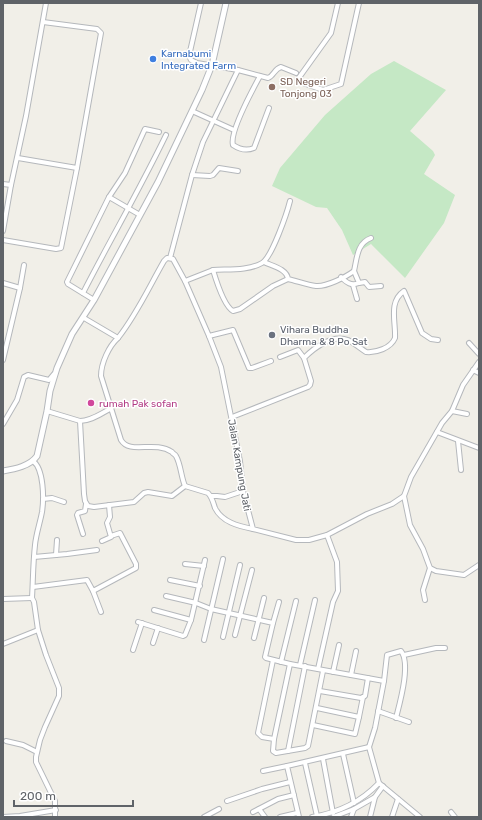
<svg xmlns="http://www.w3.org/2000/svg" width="482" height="820" font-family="Rubik,sans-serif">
  <rect width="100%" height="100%" fill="#f1efe8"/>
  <!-- green -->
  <polygon fill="#c5e8c5" points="394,61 446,90 410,131 433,151 435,155 424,174 455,195 444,223 405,278 371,244 353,255 342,230 327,208 316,207 272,186 280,168 325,115 371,74"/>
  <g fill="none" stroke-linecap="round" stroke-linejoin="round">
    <!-- minor casing -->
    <g stroke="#b5b8bc" stroke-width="6">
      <g id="minor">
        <path d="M 201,3 L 189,56 L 191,60 L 197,63 L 238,70 L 268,78 C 274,76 274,69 281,67 L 296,73"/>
        <polyline points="338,3 331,33 298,79 300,82 323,90 341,84 359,3"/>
        <path d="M 260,76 C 253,89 229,132 233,145 C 239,149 247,151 254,148 L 269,108"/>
        <polyline points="192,111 234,130"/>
        <polyline points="18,158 77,168 101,33 97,29 43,22"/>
        <polyline points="192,175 210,176 213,175 219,168 238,171"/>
        <polyline points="3,184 11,185 3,231"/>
        <polyline points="11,185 26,116 46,3"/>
        <polyline points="140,215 109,197 125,173 145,129 159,132"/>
        <polyline points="3,240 56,249 61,248 77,168"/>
        <polyline points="170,258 192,175 203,142 238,70"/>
        <path d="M 264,262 C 272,266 287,269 288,279 C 297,281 307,285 316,286 C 326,287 346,277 354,271 C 357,258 357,243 371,238"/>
        <path d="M 213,270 C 228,269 248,271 262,263 C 272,257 287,213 290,201"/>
        <path d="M 341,277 C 347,283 351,286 359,283 L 354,271"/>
        <path d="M 185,281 L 213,270 C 216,280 224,306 233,311 L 240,309 L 273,286 L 288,279"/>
        <polyline points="3,283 20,288"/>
        <polyline points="359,283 365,282 369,287 381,286"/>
        <polyline points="353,285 357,299"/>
        <path d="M 83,293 C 110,240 140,189 166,135"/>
        <polyline points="94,300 68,284 67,282 109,197"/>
        <path d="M 84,318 L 118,338 C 137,314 149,287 164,261 L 167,258 L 173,259 L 185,281 L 209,336 L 221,367 L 240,461 L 243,491 L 253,529 L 296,540 L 309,540 L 327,535 L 367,514 L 392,504 L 404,496 L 411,477 L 442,423 L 452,411 L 463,385 L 479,362"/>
        <polyline points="209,336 233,330 249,368 252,368 271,361"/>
        <path d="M 118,338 C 109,346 101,363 101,376 L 121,440 C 130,455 154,440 172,452 C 173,454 175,454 176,456 C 181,465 181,477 185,486"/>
        <polyline points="469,343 479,354"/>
        <polyline points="280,357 298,350 304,358"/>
        <polyline points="3,360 20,288 24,265"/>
        <polyline points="473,370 479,373"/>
        <path d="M 47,411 L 80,421 C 91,421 100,414 110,409"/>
        <polyline points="452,411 467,414"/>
        <path d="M 232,417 L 308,387 L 310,385 L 311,381 L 304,358 C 314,348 332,334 348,340 C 354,343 360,348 366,352 C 376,353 391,348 395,338 C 396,322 388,302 404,291 L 422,333 L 431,339 L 438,340"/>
        <polyline points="80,421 84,494 85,501 88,506 94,507 134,502 144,493 148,492 172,496 185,486"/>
        <polyline points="3,424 17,400 24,377 28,375 49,380 54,374 55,374"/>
        <polyline points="437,432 479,448"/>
        <polyline points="458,441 461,470"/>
        <path d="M 33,461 C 44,469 44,499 42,512 C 40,523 36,534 35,545 C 33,563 33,581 32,598 L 34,602 L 38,630 L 46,655 L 59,688 L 59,696 L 45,727 L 40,740 L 36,757 L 36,762 L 55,801 L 55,817"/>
        <path d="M 185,486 L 208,493 C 212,497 213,502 215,508 C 222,522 238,526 253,529"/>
        <polyline points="211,496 217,496 225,497 243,491"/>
        <polyline points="404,496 410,525 423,549 430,568 436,571 464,575 479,565"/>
        <polyline points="43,499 52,498 64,502"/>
        <polyline points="83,534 77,515 78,513 85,511 86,504"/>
        <polyline points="102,541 111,537 107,523 110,517 109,505"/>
        <polyline points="56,555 57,540"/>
        <polyline points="34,557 67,554 97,550"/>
        <polyline points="185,564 204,566"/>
        <polyline points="170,580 200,586"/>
        <polyline points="33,587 87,580 93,591 136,568 136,564 120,533 111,536"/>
        <polyline points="93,591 101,612"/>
        <polyline points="166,596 196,603 211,609 273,623 265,657 266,658 290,664 384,681 375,728 369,747 379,783 420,817"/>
        <polyline points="3,599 32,598"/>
        <polyline points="425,600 423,590 430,568"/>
        <polyline points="154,610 191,620"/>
        <polyline points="138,622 183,636 185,635 191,620 205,560"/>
        <polyline points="273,623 279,602"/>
        <polyline points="235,635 252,570"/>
        <polyline points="223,637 240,565"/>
        <polyline points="254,638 264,598"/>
        <polyline points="204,640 223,559"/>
        <polyline points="153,643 158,628"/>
        <polyline points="3,644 38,630"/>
        <polyline points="133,650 142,623"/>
        <polyline points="404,655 436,648 445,648"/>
        <polyline points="273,660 258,733 262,737 274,739 273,751 276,753 305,748 308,746 323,671"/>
        <polyline points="281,662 296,601"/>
        <polyline points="300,665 315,600"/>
        <polyline points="318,669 333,602 338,591 337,562 327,535"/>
        <polyline points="333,672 339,645"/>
        <polyline points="351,675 356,651"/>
        <path d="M 384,681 L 387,655 L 401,651 C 411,664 400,702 396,718"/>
        <polyline points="320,691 361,698 365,696 368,678"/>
        <polyline points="317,708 359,717 363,697"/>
        <polyline points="378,711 409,722"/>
        <polyline points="313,725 355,734 359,717"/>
        <polyline points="274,739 290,664"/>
        <polyline points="6,741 23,745 37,752"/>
        <polyline points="288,751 305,666"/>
        <polyline points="343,754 354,803"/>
        <polyline points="323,759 333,813"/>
        <polyline points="305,763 317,816"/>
        <polyline points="263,771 287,766"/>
        <polyline points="227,801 262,789 290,782"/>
        <polyline points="259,809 265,817"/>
        <polyline points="253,812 278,799 294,795"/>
        <polyline points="451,812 455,817"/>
        <polyline points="3,817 20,816 56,810"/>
        <polyline points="204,817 219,809"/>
        <polyline points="280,817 297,813"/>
        <polyline points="299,817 287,766 369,747"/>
        <path d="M 312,817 C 337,813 361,802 379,783"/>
        <polyline points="333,817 354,809 375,797 383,786"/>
        <polyline points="351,817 354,809"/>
        <polyline points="370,817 375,797"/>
        <polyline points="392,817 398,799"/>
      </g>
    </g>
    <!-- tertiary casing -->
    <g stroke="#b5b8bc" stroke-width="7">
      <path id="tertiary" d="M 3,471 C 15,469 30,466 37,456 L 47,411 L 50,391 L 57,368 L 72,334 L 94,300 L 158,182 L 202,90 L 212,65 L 226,3"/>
    </g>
    <!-- minor -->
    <use href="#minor" stroke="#fff" stroke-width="4"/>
    <!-- tertiary -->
    <use href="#tertiary" stroke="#fff" stroke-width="5"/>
  </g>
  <!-- markers -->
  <circle fill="#3f7fe0" stroke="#fff" stroke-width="1.5" cx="153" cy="59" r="4"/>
  <circle fill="#8d6e63" stroke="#fff" stroke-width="1.5" cx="272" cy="87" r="4"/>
  <circle fill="#6b7280" stroke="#fff" stroke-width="1.5" cx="272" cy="335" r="4"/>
  <circle fill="#d1479c" stroke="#fff" stroke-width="1.5" cx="91" cy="403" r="4"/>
  <g text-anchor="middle" stroke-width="3" stroke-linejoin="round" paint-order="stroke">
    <!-- shop labels -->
    <g font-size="10" fill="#366cbe" stroke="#fff" text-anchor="start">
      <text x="161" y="57">Karnabumi<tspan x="161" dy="12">Integrated Farm</tspan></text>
    </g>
    <!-- education labels -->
    <g font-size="10" fill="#785e54" stroke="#fff" text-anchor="start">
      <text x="280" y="85">SD Negeri<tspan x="280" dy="12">Tonjong 03</tspan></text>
    </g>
    <!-- worship labels -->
    <g font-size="10" fill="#5b616d" stroke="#fff" text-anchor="start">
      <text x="280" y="333">Vihara Buddha<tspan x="280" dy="12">Dharma &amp; 8 Po Sat</tspan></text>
    </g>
    <!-- hotel labels -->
    <g font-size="10" fill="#b23c85" stroke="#fff" text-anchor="start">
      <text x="99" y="407">rumah Pak sofan</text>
    </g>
    <!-- street labels -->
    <g font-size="10" fill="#5f6368" stroke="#fff">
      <text transform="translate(240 465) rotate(80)" y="4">Jalan Kampung Jati</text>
    </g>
  </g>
  <!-- border -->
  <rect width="482" height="820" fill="none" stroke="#5f6368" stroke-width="8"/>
  <!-- scale -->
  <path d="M14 800v6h119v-6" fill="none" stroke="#5f6368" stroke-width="2"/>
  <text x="20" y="800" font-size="12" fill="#5f6368" stroke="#ffffff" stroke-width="3" paint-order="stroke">200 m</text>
</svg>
